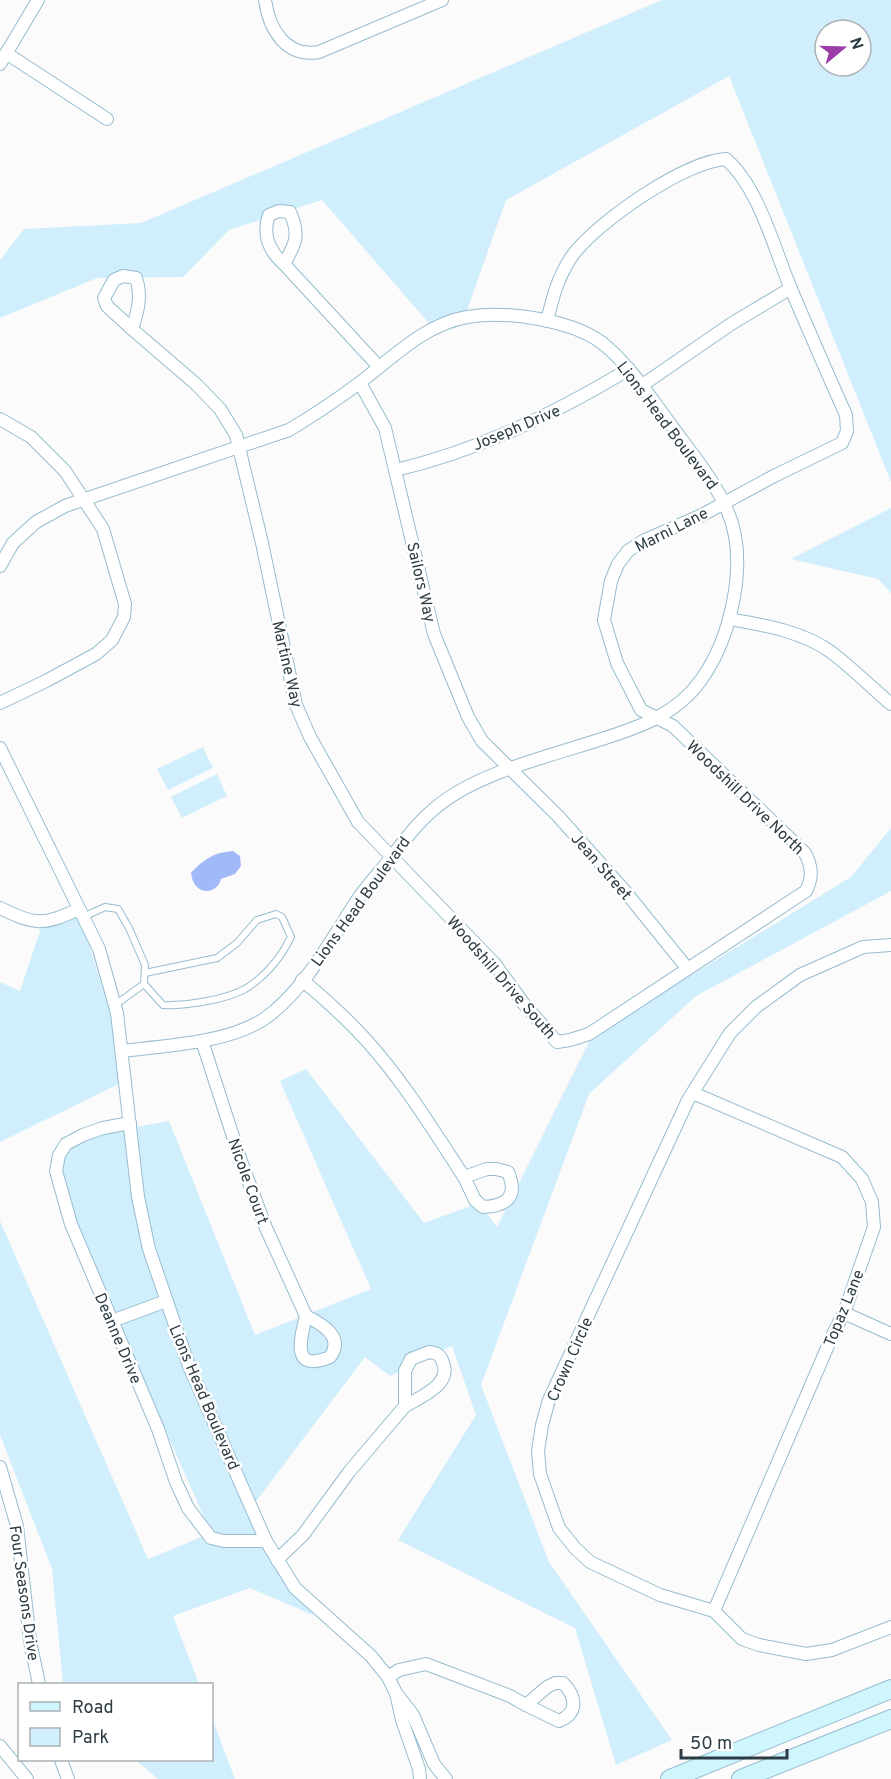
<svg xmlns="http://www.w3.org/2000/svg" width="891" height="1779" font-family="Overpass,sans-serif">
  <rect width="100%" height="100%" fill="#fbfbfb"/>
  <!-- green -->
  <g fill="#d1eefc" fill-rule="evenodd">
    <path d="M 662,0 L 891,0 L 891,482 L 729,76 L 506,200 L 465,316 L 433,328 L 322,200 L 229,230 L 183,277 L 97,278 L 0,318 L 0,260 L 24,229 L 141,223 ZM 825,30 L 861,30 L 861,66 L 825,66 Z"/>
    <polygon points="891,508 891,593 878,579 791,559"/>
    <polygon points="203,747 213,768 168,790 157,769"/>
    <polygon points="217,774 227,796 182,818 171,797"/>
    <polygon points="891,828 891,891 696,996 589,1094 481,1385 549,1562 672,1740 616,1765 575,1628 398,1540 476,1415 452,1346 390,1376 365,1357 251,1508 313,1615 250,1588 173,1616 199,1684 63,1684 52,1569 0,1435 0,1221 148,1559 211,1533 57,1185 71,1139 169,1121 255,1335 371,1289 280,1081 306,1069 424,1223 479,1203 497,1227 592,1036 851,877"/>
    <polygon points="79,912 120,1045 123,1082 0,1142 0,982 20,991 43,922"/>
    <polygon points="212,1718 235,1779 158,1779 136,1760 212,1760"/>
  </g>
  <!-- water -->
  <path fill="#a1baf7" d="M 233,851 L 240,856 L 241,866 L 235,874 L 221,879 C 218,892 201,896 194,883 C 192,880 192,877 191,873 C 204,859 214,852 233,851 Z"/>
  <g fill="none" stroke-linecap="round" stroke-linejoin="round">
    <!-- service casing -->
    <g stroke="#96bccf" stroke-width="8">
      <g id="service">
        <polyline points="83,917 105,907 118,909 129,928 145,965 144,984 115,1005"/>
        <path d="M 144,984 L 163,1005 C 185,1006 225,1000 245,989 C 265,977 281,957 291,937 L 282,917 L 276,914 L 257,920 L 237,943 L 217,958 L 145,973"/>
      </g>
    </g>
    <!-- minor casing -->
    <g stroke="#96bccf" stroke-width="14">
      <g id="minor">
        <path d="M 265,0 C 269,29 286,58 319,52 L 442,0"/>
        <polyline points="6,53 107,119"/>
        <polyline points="0,64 38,0"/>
        <path d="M 279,211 L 290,212 C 300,235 296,243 284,264 C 269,251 262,234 269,215 Z"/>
        <polyline points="284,264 379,367"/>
        <path d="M 123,276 L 136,278 C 142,296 138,311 132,329 L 107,306 L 104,298 L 114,280 Z"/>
        <path d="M 132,329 L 197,385 L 220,409 L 236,435 L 262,543 L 296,705 L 310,737 L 358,822 L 494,963 L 524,1004 L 557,1042 L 570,1040 L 589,1034 L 806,891 C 813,877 812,867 805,853 L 673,726 L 641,710 L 617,663 L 604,620 L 611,581 L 618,564 L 628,551 L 643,541 L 702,515 L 774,476 L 842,443 L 847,431 L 846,415 C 827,373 809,331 791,289 C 774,248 759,188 726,159 C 685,161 597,222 572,256 C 558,277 553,296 547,321"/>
        <polyline points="360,383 385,428 434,634 468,717 482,741 558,816 624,890 687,968"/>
        <polyline points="641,386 731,324 791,288"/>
        <polyline points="0,419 31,437 65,471 103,529 125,604 124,617 112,640 96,654 46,681 0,703"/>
        <path d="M 396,470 C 480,450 556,413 629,369"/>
        <path d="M 0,566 L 13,543 L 36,522 L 65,506 L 289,430 C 314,415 338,399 362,381 C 394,356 426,324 467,317 C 506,310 577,320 607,347 C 631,368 649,395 668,421 C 689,450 714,479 728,512 C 749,562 731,638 701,680 C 677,714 640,727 602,739 C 550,756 475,773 434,809 C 415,825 401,845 386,864 C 375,877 363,890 354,905 C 330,942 301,994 264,1019 C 228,1043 164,1046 122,1051"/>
        <path d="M 729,619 C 763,625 802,631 831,652 C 852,668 871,687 891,704"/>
        <polyline points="0,748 99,949 117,1013 138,1197 149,1249 189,1366 266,1541 295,1588 371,1656 388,1677 396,1693"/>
        <path d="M 0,908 C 36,925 42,926 79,909"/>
        <polyline points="891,945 863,947 800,975 756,1007 730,1033 688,1100 549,1400 542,1425 538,1451 540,1474 559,1528 575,1548 590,1562 660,1595 714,1611 742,1639 759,1645 806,1654 832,1650 891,1627"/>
        <path d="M 302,980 C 325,999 347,1019 367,1041 C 404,1082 433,1130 464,1177"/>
        <polyline points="202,1041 241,1161 266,1228 306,1316"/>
        <polyline points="693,1093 842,1157 862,1179 872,1202 874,1227 844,1313 833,1334 714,1611"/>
        <polyline points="130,1123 103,1128 83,1135 66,1144 59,1155 56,1171 71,1224 158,1429 176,1482 188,1508 211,1538 224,1541 266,1541"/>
        <path d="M 487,1169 L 496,1169 L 508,1172 C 518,1196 508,1206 483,1207 L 475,1200 L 464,1177 Z"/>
        <polyline points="844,1313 891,1334"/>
        <path d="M 306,1316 C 322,1324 345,1337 330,1357 C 291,1373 300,1340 306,1316 Z"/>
        <polyline points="112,1321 166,1301"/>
        <path d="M 429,1352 C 437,1353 441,1355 443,1363 C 452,1384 421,1397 405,1406 L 405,1371 L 411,1359 Z"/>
        <polyline points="0,1467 17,1526 30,1641 39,1684"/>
        <polyline points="277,1560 303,1535 349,1472 405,1406"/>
        <polyline points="388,1677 399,1670 426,1664 510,1696 526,1705"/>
        <path d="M 555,1683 L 563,1683 C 576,1696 579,1713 559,1721 L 526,1705 L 547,1687 Z"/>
        <polyline points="0,1746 27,1779"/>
        <polyline points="61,1760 68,1779"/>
        <polyline points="420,1779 419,1769 402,1720 396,1693 413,1715 434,1764 446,1779"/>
      </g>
    </g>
    <!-- secondary casing -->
    <g stroke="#96bccf" stroke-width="20">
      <g id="secondary">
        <polyline points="670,1779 891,1689"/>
        <polyline points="741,1779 891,1719"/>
      </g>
    </g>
    <!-- service -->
    <use href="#service" stroke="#fff" stroke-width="6"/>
    <!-- minor -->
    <use href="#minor" stroke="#fff" stroke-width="12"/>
    <!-- secondary -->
    <use href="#secondary" stroke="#cff6fd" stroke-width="18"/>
  </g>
  <g text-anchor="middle" stroke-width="5" stroke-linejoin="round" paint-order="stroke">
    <!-- street labels -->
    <g font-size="16" fill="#2d3c44" stroke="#fff">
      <text transform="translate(668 425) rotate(53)" y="6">Lions Head Boulevard</text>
      <text transform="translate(516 427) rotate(-23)" y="6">Joseph Drive</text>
      <text transform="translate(671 529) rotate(-27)" y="6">Marni Lane</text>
      <text transform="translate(422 582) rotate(77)" y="6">Sailors Way</text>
      <text transform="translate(288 664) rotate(77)" y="6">Martine Way</text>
      <text transform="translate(746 797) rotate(44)" y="6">Woodshill Drive North</text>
      <text transform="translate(602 866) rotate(49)" y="6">Jean Street</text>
      <text transform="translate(360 901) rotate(-54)" y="6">Lions Head Boulevard</text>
      <text transform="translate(502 977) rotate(49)" y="6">Woodshill Drive South</text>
      <text transform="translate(249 1181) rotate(70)" y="6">Nicole Court</text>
      <text transform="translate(843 1308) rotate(-68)" y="6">Topaz Lane</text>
      <text transform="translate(119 1338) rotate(67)" y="6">Deanne Drive</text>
      <text transform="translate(569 1359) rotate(-66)" y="6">Crown Circle</text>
      <text transform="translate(205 1397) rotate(67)" y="6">Lions Head Boulevard</text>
      <text transform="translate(25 1593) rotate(82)" y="6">Four Seasons Drive</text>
    </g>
  </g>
  <!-- legend -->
  <rect x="18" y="1683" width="195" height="78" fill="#ffffff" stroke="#abb1b4" stroke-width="1.5"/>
  <rect x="30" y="1702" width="30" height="9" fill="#cff6fd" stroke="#abb1b4" stroke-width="1.5"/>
  <text x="72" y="1713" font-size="18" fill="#2d3c44">Road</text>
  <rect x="30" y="1728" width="30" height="18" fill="#d1eefc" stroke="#abb1b4" stroke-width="1.5"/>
  <text x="72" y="1743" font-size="18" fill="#2d3c44">Park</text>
  <!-- north arrow -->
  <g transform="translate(843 48) rotate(71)"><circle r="28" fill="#ffffff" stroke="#abb1b4" stroke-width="1.5"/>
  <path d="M0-4.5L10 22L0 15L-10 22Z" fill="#9b3ea8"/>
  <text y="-9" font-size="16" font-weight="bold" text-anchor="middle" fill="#2d3c44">N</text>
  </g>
  <!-- scale -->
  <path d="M681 1749v9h106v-9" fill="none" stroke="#2d3c44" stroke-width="3"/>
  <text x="690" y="1749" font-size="18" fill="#2d3c44" stroke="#ffffff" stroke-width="4.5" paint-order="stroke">50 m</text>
</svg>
